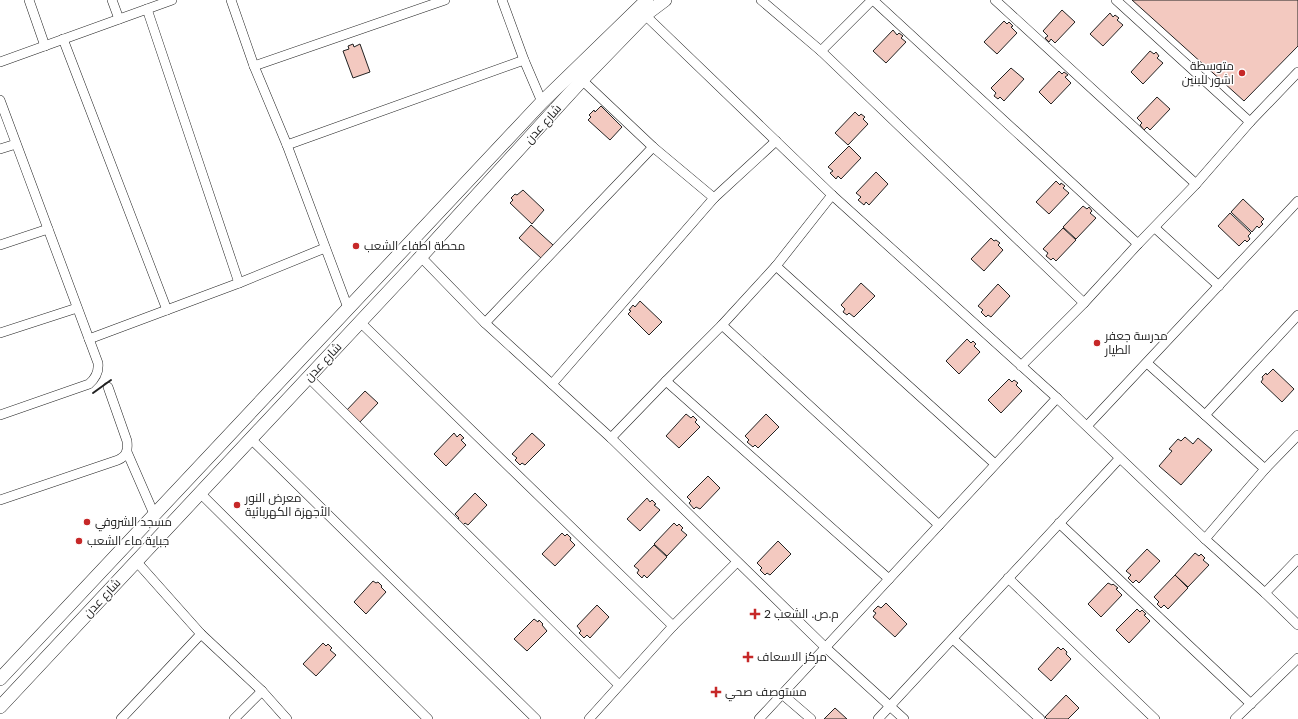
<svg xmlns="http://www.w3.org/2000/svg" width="1298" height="719" font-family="Lato,Cairo,sans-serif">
  <rect width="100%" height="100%" fill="#fff"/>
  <!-- building -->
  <g fill="#f3c9c0" stroke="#222">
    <polygon points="1132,0 1298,0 1298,46 1244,101"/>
    <polygon points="1062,10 1075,22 1055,43 1051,39 1049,42 1045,38 1048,36 1043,31"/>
    <polygon points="1110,13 1113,17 1115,15 1119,18 1117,20 1123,25 1103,46 1090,34"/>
    <polygon points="1004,21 1007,24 1009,22 1013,26 1011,27 1017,33 997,54 984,42"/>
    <polygon points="893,30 897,35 899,33 903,36 901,38 906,42 886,63 873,51"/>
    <polygon points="353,44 354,47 360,44 370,72 353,78 343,51 349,49 348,46"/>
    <polygon points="1150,51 1154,54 1156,52 1159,56 1157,58 1163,63 1143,84 1131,72"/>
    <polygon points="1011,68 1024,79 1004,101 1000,97 998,99 994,96 996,93 991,88"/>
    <polygon points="1059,71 1062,74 1064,72 1068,75 1065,77 1071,83 1051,104 1039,92"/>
    <polygon points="1157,97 1170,109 1150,130 1147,127 1144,130 1140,125 1142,123 1137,118"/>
    <polygon points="601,106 622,127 610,140 588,120 591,117 589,115 594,110 595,112"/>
    <polygon points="855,112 859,116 861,114 865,117 863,119 868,124 848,145 835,133"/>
    <polygon points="849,146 861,158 841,179 838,176 836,179 830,173 833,171 828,167"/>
    <polygon points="876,172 888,184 869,205 866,202 864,205 858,200 861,197 856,193"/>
    <polygon points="1056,181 1060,185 1061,183 1065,186 1063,188 1069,193 1049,214 1036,202"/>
    <polygon points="523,190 544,210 532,224 510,203 513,200 511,198 515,194 517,195"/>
    <polygon points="1243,199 1264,219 1261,222 1263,224 1259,228 1257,226 1252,232 1231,212"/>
    <polygon points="1083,206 1087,209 1089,207 1092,211 1090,213 1096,218 1076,239 1063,227"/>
    <polygon points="1230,213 1251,233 1248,236 1250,239 1247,242 1245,240 1239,246 1218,226"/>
    <polygon points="531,225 553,245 541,258 519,238"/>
    <polygon points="1063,228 1076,240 1056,261 1053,258 1051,260 1046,256 1048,253 1043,249"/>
    <polygon points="991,238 994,241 996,240 1000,243 998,245 1003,250 984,271 971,259"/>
    <polygon points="861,283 875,296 854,317 849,313 847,315 843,312 845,309 841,305"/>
    <polygon points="998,284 1010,296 991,317 988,315 986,317 981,312 983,310 978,306"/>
    <polygon points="640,301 662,322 649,335 628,314 631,311 629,310 633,305 635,307"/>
    <polygon points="967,339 971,343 973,341 976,344 974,346 980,352 959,374 946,361"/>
    <polygon points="1273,369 1294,389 1282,402 1261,382 1263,379 1262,377 1266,373 1267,375"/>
    <polygon points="1009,379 1012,382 1014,380 1018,383 1016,385 1022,391 1001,413 988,400"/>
    <polygon points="365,391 378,403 358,424 345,412"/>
    <polygon points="686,414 691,418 693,416 697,420 695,422 700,427 679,448 666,436"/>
    <polygon points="766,414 779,427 758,448 755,445 753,447 747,442 749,440 745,436"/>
    <polygon points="454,433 457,437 460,434 464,438 461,440 466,445 446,466 434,454"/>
    <polygon points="532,433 545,445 525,465 522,463 520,465 515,460 517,458 512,454"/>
    <polygon points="1185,437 1193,444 1198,438 1212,450 1181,485 1159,466 1172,451 1169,449 1178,439 1181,441"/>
    <polygon points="708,476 720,488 700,509 696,507 694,509 689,503 691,501 687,497"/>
    <polygon points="475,493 487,505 468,525 465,523 463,525 457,520 459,518 455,514"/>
    <polygon points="647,498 650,502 652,500 656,504 654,505 660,510 640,531 627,519"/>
    <polygon points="674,523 677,526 679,524 683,528 681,530 687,535 667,556 654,544"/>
    <polygon points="562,533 565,536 567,534 571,538 570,540 575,545 555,566 542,554"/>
    <polygon points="778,541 791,554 770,575 767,573 765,575 760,570 762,568 757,563"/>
    <polygon points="654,545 667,557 647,578 644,575 642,578 637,573 639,570 634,566"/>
    <polygon points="1147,549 1160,561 1139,583 1136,580 1133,583 1128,578 1131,575 1126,571"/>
    <polygon points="1195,553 1199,556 1201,554 1205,558 1203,560 1209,565 1188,587 1175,575"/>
    <polygon points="1175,575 1188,588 1168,609 1164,605 1161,608 1157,604 1159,602 1154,597"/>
    <polygon points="373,581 376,583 378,582 382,586 381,587 386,592 366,614 354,602"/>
    <polygon points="1108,583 1112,585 1113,584 1118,588 1116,589 1122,595 1101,617 1088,604"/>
    <polygon points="886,603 907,624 895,637 873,617 876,613 873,611 878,606 881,608"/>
    <polygon points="597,605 609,617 590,638 587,635 584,638 579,633 581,631 577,626"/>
    <polygon points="1137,609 1140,612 1142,610 1146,614 1144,615 1150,621 1129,643 1116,630"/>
    <polygon points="534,619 538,622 539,620 543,624 542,625 547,631 527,651 514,639"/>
    <polygon points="323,643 326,646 328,644 332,648 330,650 336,655 316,676 303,664"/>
    <polygon points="1058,647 1061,650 1063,648 1067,652 1066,654 1071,659 1051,681 1038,669"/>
    <polygon points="1066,695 1079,708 1068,719 1047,719 1045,717"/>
    <polygon points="835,708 847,719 824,719"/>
  </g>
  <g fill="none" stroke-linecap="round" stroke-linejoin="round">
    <!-- street casing -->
    <g stroke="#222" stroke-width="10">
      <g id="street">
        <polyline points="29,0 45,46"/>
        <polyline points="112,0 119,19"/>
        <polyline points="231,0 254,66 287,145 348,308"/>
        <polyline points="502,0 524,60 542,102"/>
        <polyline points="761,0 821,51 1084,303"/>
        <polyline points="873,0 1138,244"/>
        <polyline points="995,0 1196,184"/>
        <polyline points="1116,0 1250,122"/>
        <polyline points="147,9 239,283"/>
        <polyline points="645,15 832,195 1057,398 1205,539 1265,593 1298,625"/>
        <polyline points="63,39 167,310"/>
        <polyline points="821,51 872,0"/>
        <polyline points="0,62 172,0"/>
        <polyline points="254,66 445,0"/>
        <polyline points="582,80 653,147 714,198"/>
        <path d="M 0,100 L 98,363 C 99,372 96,378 89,384 L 0,415"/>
        <polyline points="287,145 524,60"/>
        <polyline points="0,149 16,144"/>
        <polyline points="1155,228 1219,286"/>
        <polyline points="0,245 48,229"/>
        <polyline points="421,257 485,323 611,438 825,647 904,719"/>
        <polyline points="776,266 995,464"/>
        <polyline points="360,322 673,626"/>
        <polyline points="485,323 653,147"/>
        <polyline points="722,325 939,525"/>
        <polyline points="0,333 77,308"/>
        <polyline points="89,339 239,283 325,248"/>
        <polyline points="1147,363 1265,469"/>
        <polyline points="1021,366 1084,303 1138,244 1196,184 1250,122 1298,72"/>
        <polyline points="308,377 619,685"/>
        <polyline points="666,381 889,579"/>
        <polyline points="552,384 714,198 776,141"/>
        <polyline points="1205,415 1298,315"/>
        <polyline points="1087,426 1298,201"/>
        <polyline points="611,438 666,381 722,325 776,266 832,195"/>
        <polyline points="251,439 536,719"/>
        <polyline points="127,452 154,514"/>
        <polyline points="200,493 428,719"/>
        <path d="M 0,500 L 118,460 C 127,456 128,450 127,441 L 108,387"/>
        <polyline points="1059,523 1251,704"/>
        <polyline points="1205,539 1265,469 1298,435"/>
        <polyline points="136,561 201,634 262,691 287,719"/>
        <polyline points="1008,578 1155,719"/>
        <polyline points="1265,593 1298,559"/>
        <polyline points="953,639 1040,719"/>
        <polyline points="782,694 811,719"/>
        <polyline points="121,719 201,634"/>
        <polyline points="234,719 262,691"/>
        <polyline points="589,719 673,626 737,562"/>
        <polyline points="759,719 1057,398"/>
        <polyline points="878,719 1119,459"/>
        <polyline points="1235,719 1298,658"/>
      </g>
    </g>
    <!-- secondary casing -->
    <g stroke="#222" stroke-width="14">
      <g id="secondary">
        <polyline points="0,679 542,102 647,0"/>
        <polyline points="0,707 406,273 582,80 645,15 665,0"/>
      </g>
    </g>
    <!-- street -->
    <use href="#street" stroke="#fff" stroke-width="9"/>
    <!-- secondary -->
    <use href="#secondary" stroke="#fff" stroke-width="13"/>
    <!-- wall -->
    <polyline stroke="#222" stroke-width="2" points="93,393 111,380"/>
  </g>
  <!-- markers -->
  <g fill="#c62828" stroke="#fff" stroke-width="1.5">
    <circle cx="1242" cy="73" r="4"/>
    <circle cx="356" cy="246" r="4"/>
    <circle cx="1097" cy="343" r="4"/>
    <circle cx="237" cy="505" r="4"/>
    <circle cx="87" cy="522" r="4"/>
    <circle cx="79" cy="541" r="4"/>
    <path d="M753 608h4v4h4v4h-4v4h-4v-4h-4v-4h4z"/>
    <path d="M746 651h4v4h4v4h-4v4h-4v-4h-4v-4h4z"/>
    <path d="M714 686h4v4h4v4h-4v4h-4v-4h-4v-4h4z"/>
  </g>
  <g text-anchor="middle" stroke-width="3" stroke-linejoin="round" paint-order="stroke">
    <!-- poi labels -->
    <g font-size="12" fill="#222" stroke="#fff" text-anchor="start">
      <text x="1234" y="70" text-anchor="end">متوسطة<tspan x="1234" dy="14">اشور للبنين</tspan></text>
      <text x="364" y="250">محطة اطفاء الشعب</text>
      <text x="1105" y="340">مدرسة جعفر<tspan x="1105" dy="14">الطيار</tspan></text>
      <text x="245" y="502">معرض النور<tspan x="245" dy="14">الأجهزة الكهربائية</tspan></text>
      <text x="95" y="526">مسجد الشروفي</text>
      <text x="87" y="545">جباية ماء الشعب</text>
      <text x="764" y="618">م.ص. الشعب 2</text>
      <text x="757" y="661">مركز الاسعاف</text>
      <text x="725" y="696">مستوصف صحي</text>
    </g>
    <!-- street labels -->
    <g font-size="12" fill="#222" stroke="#fff">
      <text transform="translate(543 124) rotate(-48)" y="4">شارع عدن</text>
      <text transform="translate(323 362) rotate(-47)" y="4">شارع عدن</text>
      <text transform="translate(102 598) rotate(-47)" y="4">شارع عدن</text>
    </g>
  </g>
</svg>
